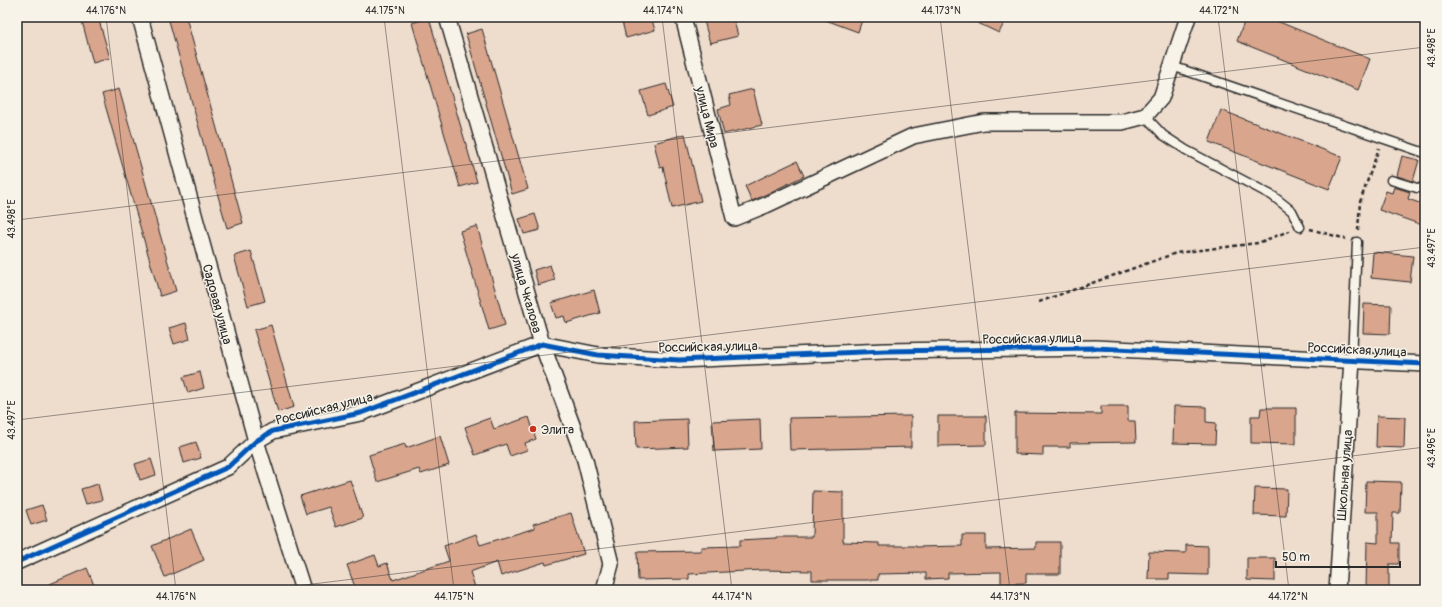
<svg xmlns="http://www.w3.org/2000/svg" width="1442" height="607" font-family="Pangolin,sans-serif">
  <rect width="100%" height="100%" fill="#eedccd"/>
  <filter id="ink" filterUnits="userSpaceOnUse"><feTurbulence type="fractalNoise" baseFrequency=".025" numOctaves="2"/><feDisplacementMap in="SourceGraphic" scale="8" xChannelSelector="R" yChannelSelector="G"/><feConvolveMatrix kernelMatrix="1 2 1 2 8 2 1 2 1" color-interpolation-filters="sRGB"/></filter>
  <g filter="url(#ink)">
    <!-- building -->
    <g fill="#d9a58d" stroke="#2b2b2b">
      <polygon points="95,17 98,17 110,58 93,63 82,21"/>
      <polygon points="168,17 186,17 243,223 227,228"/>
      <polygon points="621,17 651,17 655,30 626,38"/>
      <polygon points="703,17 733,17 738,36 710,43"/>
      <polygon points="823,17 863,17 858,32 823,19"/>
      <polygon points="965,17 1007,17 999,33"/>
      <polygon points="1246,17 1267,17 1370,59 1358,90 1237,41"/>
      <polygon points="429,18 477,182 460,187 412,23"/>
      <polygon points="482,29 528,189 512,194 466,34"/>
      <polygon points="666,84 673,107 648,115 641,91"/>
      <polygon points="119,89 176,291 160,296 102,94"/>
      <polygon points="753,89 762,125 724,134 718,109 731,105 729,95"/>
      <polygon points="1221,110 1342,157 1329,189 1209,142"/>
      <polygon points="685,134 701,201 672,208 663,167 660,168 654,143"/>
      <polygon points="1402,156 1419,160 1413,181 1397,176"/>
      <polygon points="797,161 804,176 752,201 745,186"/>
      <polygon points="1394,187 1410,192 1408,199 1425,205 1425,226 1379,210 1386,191 1392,193"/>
      <polygon points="535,214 540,230 524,234 519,219"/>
      <polygon points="477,226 505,325 489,330 460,231"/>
      <polygon points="251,251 265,301 248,306 234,256"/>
      <polygon points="1373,252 1413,256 1410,282 1371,278"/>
      <polygon points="550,265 555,280 538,285 534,270"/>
      <polygon points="594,290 600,313 566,323 564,316 556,318 551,303"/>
      <polygon points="1364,304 1391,305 1390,334 1363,333"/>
      <polygon points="186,323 190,339 174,344 169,328"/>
      <polygon points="271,325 294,407 278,412 254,330"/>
      <polygon points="200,372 204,388 188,393 183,377"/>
      <polygon points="1101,406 1128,406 1128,421 1135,421 1136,442 1070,443 1070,447 1043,447 1043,455 1015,454 1015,413 1101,414"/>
      <polygon points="1174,406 1206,407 1206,422 1216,423 1215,444 1173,443"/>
      <polygon points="1261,408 1296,408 1296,444 1251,443 1251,416 1260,416"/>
      <polygon points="911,416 911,447 790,450 789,418"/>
      <polygon points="938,416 986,416 986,445 938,446"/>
      <polygon points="1377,416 1405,417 1404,448 1376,447"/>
      <polygon points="529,417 536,439 525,443 527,450 510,456 506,444 475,455 465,427 490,418 494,429"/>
      <polygon points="687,419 688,447 636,449 635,421"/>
      <polygon points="760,419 761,449 714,451 712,421"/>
      <polygon points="440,436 449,465 421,474 419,469 377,482 369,455 405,444 406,448"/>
      <polygon points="196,442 201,458 184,463 180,447"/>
      <polygon points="151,459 156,475 140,480 135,464"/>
      <polygon points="350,480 363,518 336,527 329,507 306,514 300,496"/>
      <polygon points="1366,481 1401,482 1400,513 1393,513 1392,543 1399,543 1399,564 1389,564 1389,590 1366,590 1367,542 1378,543 1378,512 1365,512"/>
      <polygon points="98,484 102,500 86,504 81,489"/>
      <polygon points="1255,488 1287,489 1286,516 1254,515"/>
      <polygon points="813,491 843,492 843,542 879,543 879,546 916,546 916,547 962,546 962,535 986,535 986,549 1036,548 1036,542 1060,542 1060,574 1026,574 1026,583 1001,584 1001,572 948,573 948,578 926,579 926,573 878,574 878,580 812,580 812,571 763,570 689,574 689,579 638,580 637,552 701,551 701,547 740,546 740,540 776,538 776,537 812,537"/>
      <polygon points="42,505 47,520 31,525 26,510"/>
      <polygon points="571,513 584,554 546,565 545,562 501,576 497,562 470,572 476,590 356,590 347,565 375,555 379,566 387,563 393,580 449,561 444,546 476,534 480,545 535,528 533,524"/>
      <polygon points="191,529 204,560 165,577 152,546"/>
      <polygon points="1186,545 1208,546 1208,575 1169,574 1169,579 1148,579 1149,552 1186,553"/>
      <polygon points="1247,558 1275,558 1275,581 1247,580"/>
      <polygon points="87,568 96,590 36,590"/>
    </g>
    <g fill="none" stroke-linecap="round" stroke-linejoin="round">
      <!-- service casing -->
      <g stroke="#2b2b2b" stroke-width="11">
        <g id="service">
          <polyline points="1172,66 1425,153"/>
          <polyline points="1145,116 1163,135 1186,150 1273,196 1292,211 1300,227"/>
          <polyline points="1391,180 1417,188 1425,188"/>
          <polyline points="1352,360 1357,242"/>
        </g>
      </g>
      <!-- minor casing -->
      <g stroke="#2b2b2b" stroke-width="18">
        <g id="minor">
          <polyline points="140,17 256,441 303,590"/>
          <polyline points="447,17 542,344 585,460 611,564 604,590"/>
          <polyline points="683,17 734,218 766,205 913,136 984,122 1122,122 1145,116 1161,98 1188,17"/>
          <polyline points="17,562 228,467 256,441 273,431 361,413 542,344 598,355 679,360 885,351 1095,348 1425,364"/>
          <polyline points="1337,590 1352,360"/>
        </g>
      </g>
      <!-- path -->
      <g stroke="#2b2b2b" stroke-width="2.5" stroke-dasharray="4 3" stroke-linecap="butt">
        <polyline points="1310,229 1346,239"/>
        <polyline points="1358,230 1360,202 1379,148"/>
        <polyline points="1039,302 1176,253 1258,243 1289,231"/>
      </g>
      <!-- service -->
      <use href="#service" stroke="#f7f3e8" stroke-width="8"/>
      <!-- minor -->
      <use href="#minor" stroke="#f7f3e8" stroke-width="15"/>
      <!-- cycleway casing -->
      <g stroke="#f7f3e8" stroke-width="8">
        <polyline id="cycleway" points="17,562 228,467 256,441 273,431 361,413 542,344 598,355 679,360 885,351 1095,348 1425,364"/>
      </g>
      <!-- cycleway -->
      <use href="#cycleway" stroke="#0057b8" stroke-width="5"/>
    </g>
  </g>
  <!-- ticks -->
  <path fill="none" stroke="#2b2b2b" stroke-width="1" stroke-opacity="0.45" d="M 106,17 L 176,590M 384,17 L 454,590M 662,17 L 732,590M 940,17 L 1010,590M 1218,17 L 1289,590M 17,20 L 40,17M 17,220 L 1425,47M 17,420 L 1425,247M 264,590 L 1425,447"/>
  <!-- markers -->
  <circle fill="#c8321e" stroke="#f7f3e8" stroke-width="1.5" cx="533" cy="429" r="4"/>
  <g text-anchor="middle" stroke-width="3" stroke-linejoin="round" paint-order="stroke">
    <!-- street labels -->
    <g font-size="13" fill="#2b2b2b" stroke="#f7f3e8">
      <text transform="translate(708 117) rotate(76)" y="5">улица Мира</text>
      <text transform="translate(527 293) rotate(74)" y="5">улица Чкалова</text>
      <text transform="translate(218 304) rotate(75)" y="5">Садовая улица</text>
      <text transform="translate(1032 338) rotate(-1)" y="5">Российская улица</text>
      <text transform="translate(708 346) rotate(-1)" y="5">Российская улица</text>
      <text transform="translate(1357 349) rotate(3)" y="5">Российская улица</text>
      <text transform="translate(324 408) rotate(-14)" y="5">Российская улица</text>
      <text transform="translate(1344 475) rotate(-86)" y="5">Школьная улица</text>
    </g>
    <!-- poi labels -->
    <g font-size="13" fill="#2b2b2b" stroke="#f7f3e8" text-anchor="start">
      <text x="541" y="434">Элита</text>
    </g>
  </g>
  <!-- margin -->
  <rect width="1442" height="607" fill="none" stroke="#f7f3e8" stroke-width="44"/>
  <!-- scale -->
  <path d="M1276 561v6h124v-6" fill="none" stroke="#2b2b2b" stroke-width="2"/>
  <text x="1282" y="561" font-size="12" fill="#2b2b2b" stroke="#f7f3e8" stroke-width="3" paint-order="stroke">50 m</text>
  <rect x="22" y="22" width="1398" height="563" fill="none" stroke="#2b2b2b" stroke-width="1.5"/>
  <g font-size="10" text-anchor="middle" fill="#2b2b2b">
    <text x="106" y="14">44.176°N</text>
    <text x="385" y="14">44.175°N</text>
    <text x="663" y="14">44.174°N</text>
    <text x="941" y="14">44.173°N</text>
    <text x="1219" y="14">44.172°N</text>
    <text transform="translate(1431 48) rotate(-90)" y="4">43.498°E</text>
    <text transform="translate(11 219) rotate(-90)" y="4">43.498°E</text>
    <text transform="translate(1431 248) rotate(-90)" y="4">43.497°E</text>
    <text transform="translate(11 420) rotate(-90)" y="4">43.497°E</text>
    <text transform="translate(1431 448) rotate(-90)" y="4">43.496°E</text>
    <text x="176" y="600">44.176°N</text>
    <text x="454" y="600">44.175°N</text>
    <text x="732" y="600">44.174°N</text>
    <text x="1010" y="600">44.173°N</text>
    <text x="1288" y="600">44.172°N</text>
  </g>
</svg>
